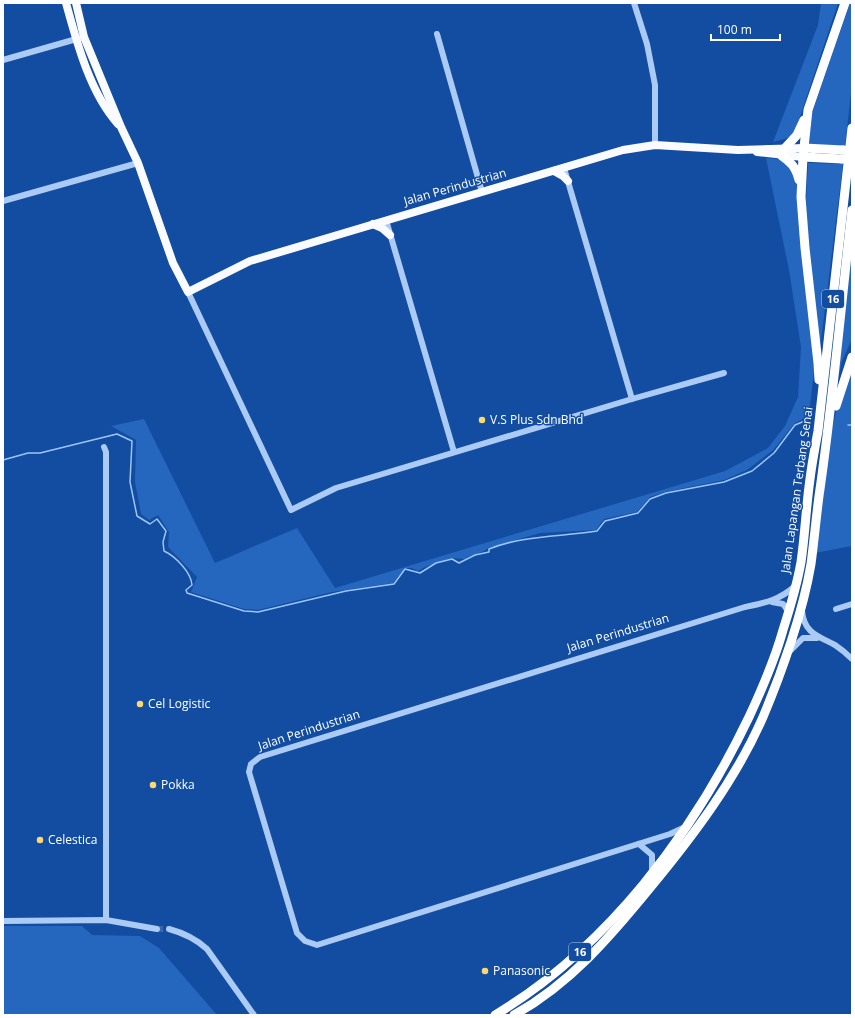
<svg xmlns="http://www.w3.org/2000/svg" width="855" height="1018" font-family="'Open Sans',sans-serif">
  <rect width="100%" height="100%" fill="#124da1"/>
  <!-- green -->
  <g fill="#2566bf">
    <path d="M 821,3 L 838,3 L 800,117 C 793,137 794,137 773,142 L 818,25 Z"/>
    <polygon points="850,3 852,3 852,84 845,146 809,144 812,113"/>
    <path d="M 766,158 L 786,160 L 796,175 L 815,361 L 809,416 L 795,423 L 773,450 L 747,470 L 724,480 L 665,492 L 650,497 L 637,512 L 604,519 L 596,530 L 540,533 L 488,548 C 482,554 473,553 465,559 L 451,558 L 425,567 L 418,571 L 412,568 L 405,568 L 393,583 L 332,592 L 258,610 L 244,609 L 191,592 L 197,577 L 168,547 L 169,532 L 158,515 L 149,520 L 141,514 L 135,482 L 136,440 L 111,426 L 144,419 L 215,563 L 297,528 L 335,588 L 725,471 L 768,448 L 785,426 L 798,397 L 801,347 L 789,270 Z"/>
    <polygon points="808,163 843,164 819,356 805,218"/>
    <polygon points="852,247 852,339 842,361 837,385"/>
    <polygon points="852,365 852,546 815,553 831,435 840,394"/>
    <polygon points="3,926 82,926 92,935 140,936 159,948 217,1015 3,1015"/>
  </g>
  <g fill="none" stroke-linecap="round" stroke-linejoin="round">
    <!-- stream -->
    <g stroke="#9dc5f8" stroke-width="1.5">
      <polyline points="848,425 852,425"/>
      <path d="M 3,460 L 28,453 L 40,453 L 117,434 L 132,441 L 130,482 L 137,516 L 150,524 L 157,519 L 166,531 L 163,542 L 164,551 C 175,556 191,572 192,585 L 186,590 L 187,593 L 244,611 L 258,612 L 346,591 L 394,584 L 405,569 L 420,573 L 436,563 L 452,559 L 459,563 L 475,555 L 489,552 L 489,549 C 524,535 560,537 597,531 L 605,521 L 638,513 L 650,499 L 666,493 L 724,482 L 752,471 L 774,453 L 795,425 L 807,420"/>
    </g>
    <!-- minor-tunnel -->
    <polyline stroke="#3668af" stroke-width="6" stroke-dasharray="6 3" stroke-linecap="butt" points="157,929 169,929"/>
    <!-- minor -->
    <g stroke="#abcbf5" stroke-width="6">
      <polyline points="634,3 647,44 655,85 655,145"/>
      <polyline points="437,34 482,192"/>
      <polyline points="3,60 80,38"/>
      <polyline points="564,168 632,399"/>
      <polyline points="3,201 138,163"/>
      <polyline points="386,220 454,452"/>
      <polyline points="188,292 291,510 336,488 632,399 724,373"/>
      <polyline points="104,447 106,452 106,920"/>
      <polyline points="772,602 783,604 788,611"/>
      <polyline points="836,609 852,604"/>
      <path d="M 802,611 C 804,633 818,636 835,645 C 841,649 847,654 852,659"/>
      <polyline points="790,651 803,638 817,638"/>
      <path d="M 683,828 L 670,834 L 317,945 L 305,941 L 297,933 L 249,772 L 251,764 L 260,757 L 745,607 C 764,603 780,600 795,586"/>
      <polyline points="639,844 652,855 652,873"/>
      <polyline points="3,921 106,920 157,929"/>
      <path d="M 169,929 C 184,933 196,939 207,949 L 254,1015"/>
    </g>
    <!-- major -->
    <g stroke="#f9fbff" stroke-width="8">
      <path d="M 66,3 C 77,43 90,93 118,124"/>
      <polyline points="76,3 84,37 121,127 138,163 173,263 188,292 250,261 623,150 655,145 738,150 804,148"/>
      <polyline points="757,152 803,157"/>
      <polyline points="554,171 563,176 568,181"/>
      <polyline points="373,224 382,228 390,235"/>
    </g>
    <!-- highway -->
    <g stroke="#fff" stroke-width="9">
      <polyline points="785,148 797,135 804,120"/>
      <polyline points="804,148 843,150"/>
      <path d="M 782,156 C 792,163 796,168 799,180"/>
      <polyline points="803,157 842,159"/>
      <polyline points="819,380 818,363 805,248 801,197 803,157 808,110 845,3"/>
      <polyline points="836,406 852,357"/>
      <path d="M 495,1015 C 607,948 693,834 749,717 C 762,689 775,659 783,630 C 790,608 797,585 801,562 C 805,535 806,507 810,479 C 812,463 815,447 818,431 L 852,128"/>
      <path d="M 514,1015 C 570,984 610,937 650,888 C 693,836 736,779 763,717 C 782,672 803,612 811,564 C 814,542 816,519 819,496 C 833,401 841,305 852,210"/>
    </g>
    <!-- highway-bridge -->
    <g stroke="#fff" stroke-width="9">
      <polyline points="843,150 852,151"/>
      <polyline points="842,159 852,159"/>
    </g>
  </g>
  <!-- markers -->
  <g fill="#ffd96f" stroke="#124da1" stroke-width="1.5">
    <circle cx="482" cy="420" r="4"/>
    <circle cx="140" cy="704" r="4"/>
    <circle cx="153" cy="785" r="4"/>
    <circle cx="40" cy="840" r="4"/>
    <circle cx="485" cy="971" r="4"/>
  </g>
  <g text-anchor="middle" stroke-width="3" stroke-linejoin="round" paint-order="stroke">
    <!-- shield labels -->
    <g fill="#124da1" stroke="#b8cae3" stroke-width="1">
      <rect x="822" y="290" width="22" height="18" rx="3"/>
      <rect x="569" y="943" width="22" height="18" rx="3"/>
    </g>
    <g font-size="11" font-weight="bold" fill="#fff">
      <text x="833" y="303">16</text>
      <text x="580" y="956">16</text>
    </g>
    <!-- street labels -->
    <g font-size="12" fill="#fff" stroke="#124da1">
      <text transform="translate(455 187) rotate(-16)" y="4">Jalan Perindustrian</text>
      <text transform="translate(797 490) rotate(-82)" y="4">Jalan Lapangan Terbang Senai</text>
      <text transform="translate(618 633) rotate(-17)" y="4">Jalan Perindustrian</text>
      <text transform="translate(309 730) rotate(-18)" y="4">Jalan Perindustrian</text>
    </g>
    <!-- poi labels -->
    <g font-size="12" fill="#fff" stroke="#124da1" text-anchor="start">
      <text x="490" y="424">V.S Plus Sdn Bhd</text>
      <text x="148" y="708">Cel Logistic</text>
      <text x="161" y="789">Pokka</text>
      <text x="48" y="844">Celestica</text>
      <text x="493" y="975">Panasonic</text>
    </g>
  </g>
  <!-- border -->
  <rect width="855" height="1018" fill="none" stroke="#ffffff" stroke-width="8"/>
  <!-- scale -->
  <path d="M711 34v6h69v-6" fill="none" stroke="#ffffff" stroke-width="2"/>
  <text x="717" y="34" font-size="12" fill="#ffffff" stroke="#124da1" stroke-width="3" paint-order="stroke">100 m</text>
</svg>
